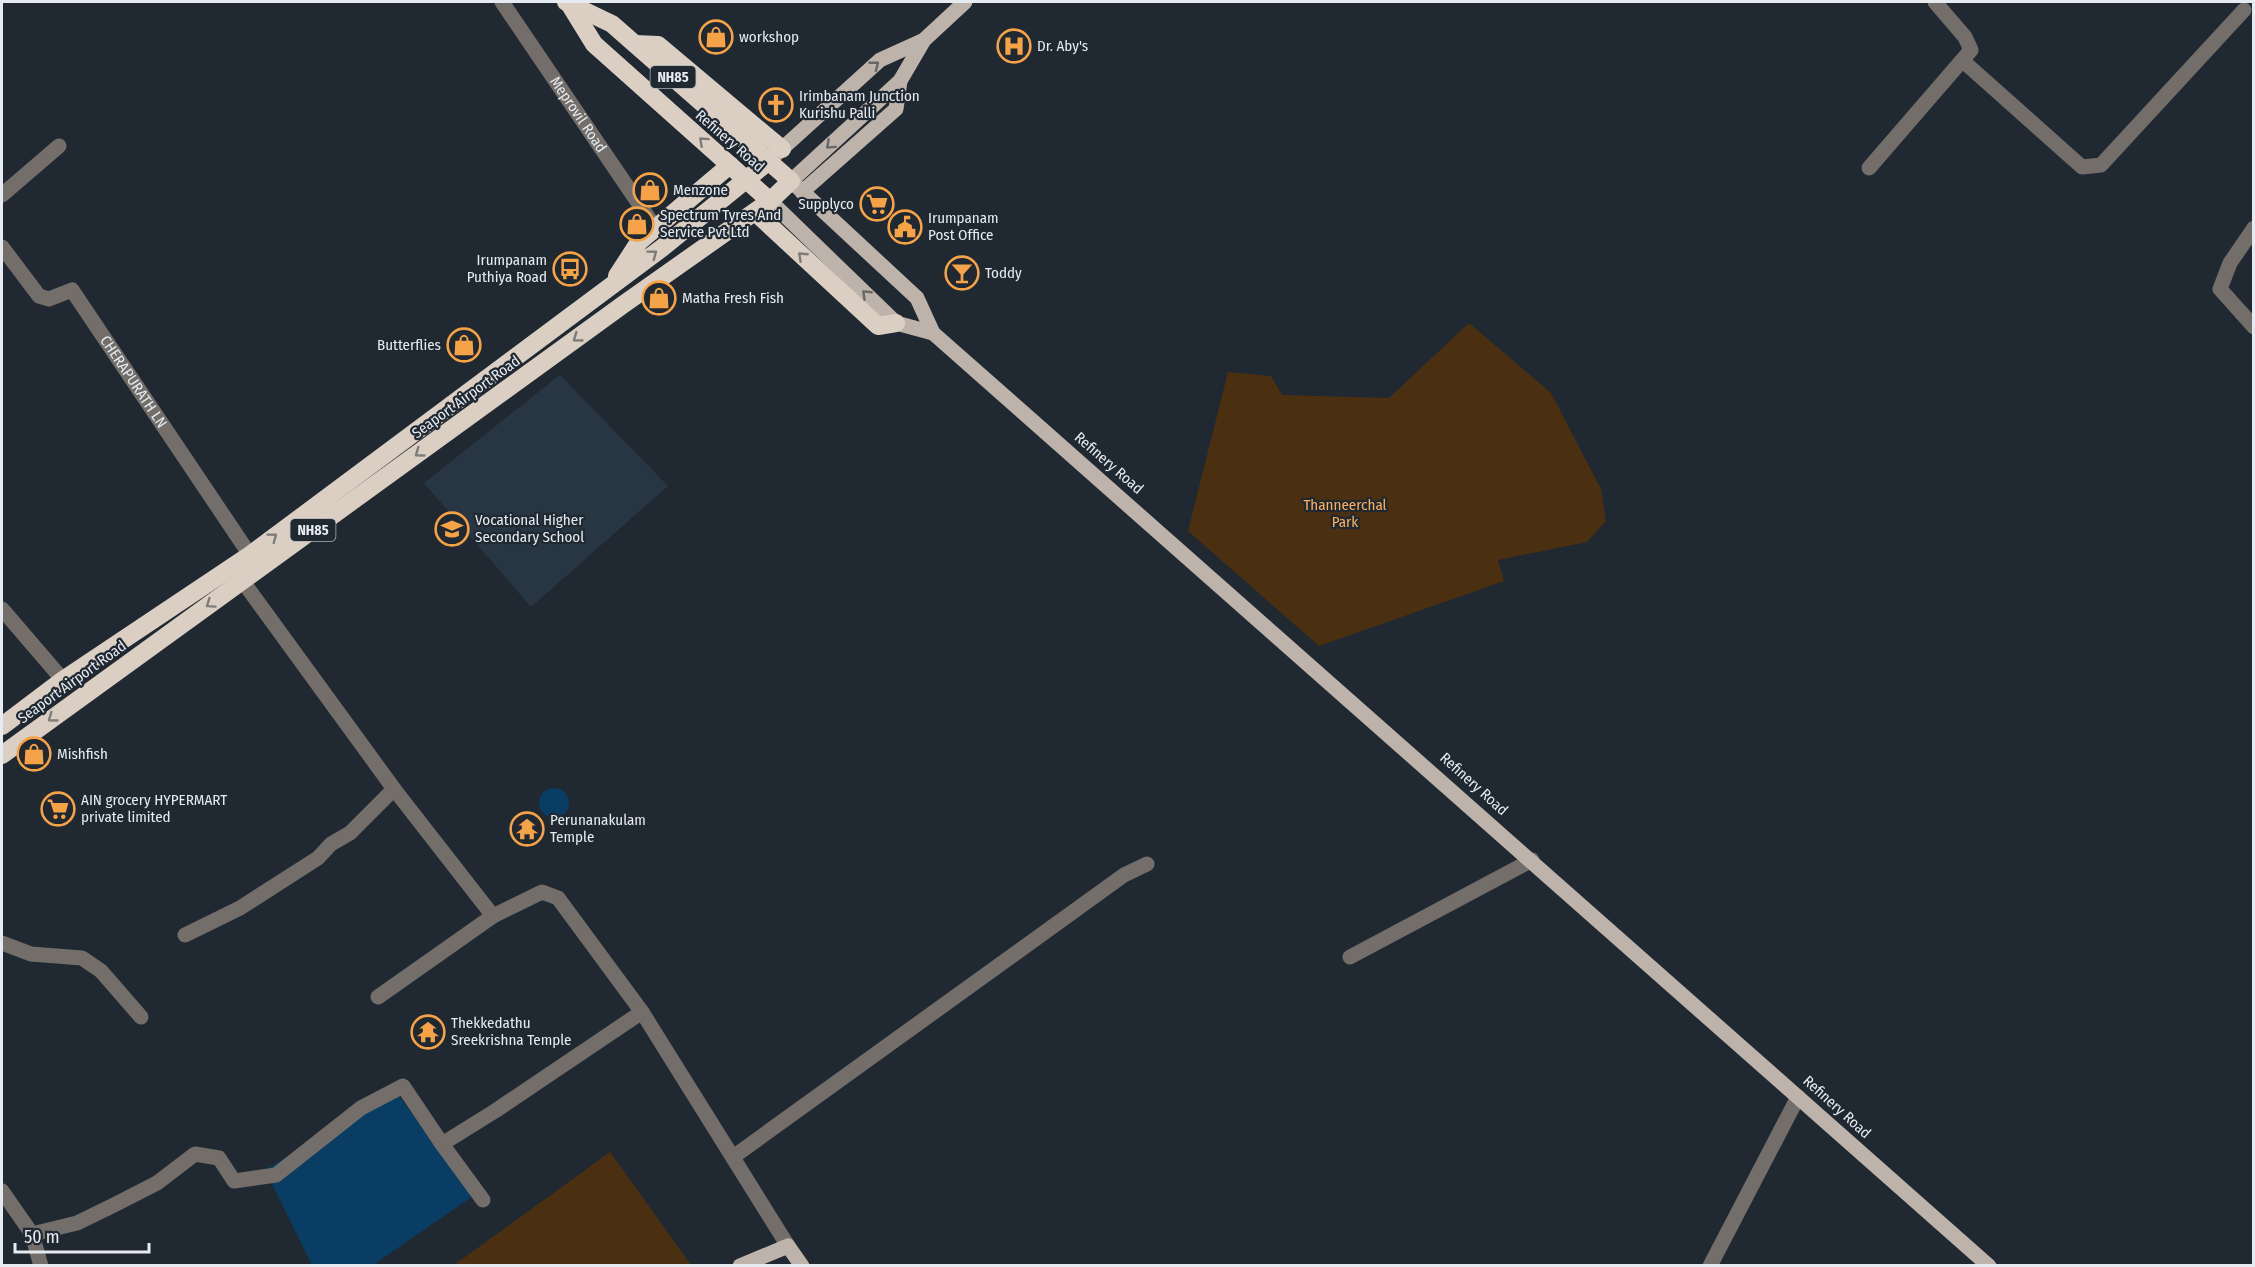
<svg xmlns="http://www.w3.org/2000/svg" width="2255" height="1267" font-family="'Fira Sans Condensed',sans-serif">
  <rect width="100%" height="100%" fill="#202932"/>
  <!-- built -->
  <polygon fill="#283643" points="560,375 668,486 531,607 424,483"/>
  <!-- green -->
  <g fill="#4b2f11">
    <polygon points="1469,323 1551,393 1601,489 1606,521 1587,542 1498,560 1504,581 1319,646 1188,531 1228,372 1271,376 1282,395 1389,398"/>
    <polygon points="610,1152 691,1265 454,1265"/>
  </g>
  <!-- water -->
  <g fill="#093d64">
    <circle cx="554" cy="803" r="15"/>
    <polygon points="397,1094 476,1194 373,1265 312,1265 265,1170"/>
  </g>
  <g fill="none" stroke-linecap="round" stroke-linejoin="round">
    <!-- minor -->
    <g stroke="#736e69" stroke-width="15">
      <path id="s1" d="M 502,2 L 656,229"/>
      <polyline points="1963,61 2082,167 2101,165 2244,10"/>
      <polyline points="1869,168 1971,50 1965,37 1935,2"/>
      <polyline points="2,195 59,146"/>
      <polyline points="2254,228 2230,263 2220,289 2254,327"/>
      <path id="s2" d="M 2,247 L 39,296 L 49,299 L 72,290 L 250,555"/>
      <polyline points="236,572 394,789 493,916 542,892 558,898 642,1012 788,1246"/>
      <polyline points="2,609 63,680"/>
      <polyline points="185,935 240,908 318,858 331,844 350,833 394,789"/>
      <polyline points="2,943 31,954 82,958 101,971 141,1017"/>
      <polyline points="1350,957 1532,860"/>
      <polyline points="378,997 493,916"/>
      <polyline points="442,1144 483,1200"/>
      <polyline points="733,1157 1124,875 1147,864"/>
      <polyline points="2,1191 32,1234 41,1266"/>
      <polyline points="32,1234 77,1223 112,1206 157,1183 195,1154 219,1158 234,1181 276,1175 361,1108 403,1086 442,1144 495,1111 642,1012"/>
      <polyline points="1710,1266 1798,1097"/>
    </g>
    <!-- major -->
    <g stroke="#bdb3aa" stroke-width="15">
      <polyline points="965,2 924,40 900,81 791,181 917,298 933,333 1989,1266"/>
      <polyline points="774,156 880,60 924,40"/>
      <polyline points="802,192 896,109 900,81"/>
      <polyline points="770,201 896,323 933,333"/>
      <polyline points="740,1266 788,1246 802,1266"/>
    </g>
    <!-- highway -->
    <g stroke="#dbcfc3" stroke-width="18">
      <polyline points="570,5 594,44 770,201"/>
      <polyline points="635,44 658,45 782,149"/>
      <polyline points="755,212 878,326 896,323"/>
      <polyline points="617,276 639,242 730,165"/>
      <polyline points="2,726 63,680 250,555 662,248 769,161"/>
      <polyline points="2,755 624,304 770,201 791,181 612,24 566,2"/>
    </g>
  </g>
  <!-- one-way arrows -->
  <defs><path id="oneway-chevron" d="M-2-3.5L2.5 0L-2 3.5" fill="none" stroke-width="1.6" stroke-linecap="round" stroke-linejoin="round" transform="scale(1.5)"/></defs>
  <g stroke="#676768">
    <use href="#oneway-chevron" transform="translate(875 65) rotate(-38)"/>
    <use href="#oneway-chevron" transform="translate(830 145) rotate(138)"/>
    <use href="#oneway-chevron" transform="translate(866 294) rotate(-136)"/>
  </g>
  <g stroke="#7e7c7a">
    <use href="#oneway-chevron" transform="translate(703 141) rotate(-138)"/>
    <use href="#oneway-chevron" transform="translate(653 254) rotate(-37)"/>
    <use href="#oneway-chevron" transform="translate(802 256) rotate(-137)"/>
    <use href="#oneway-chevron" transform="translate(577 338) rotate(144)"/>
    <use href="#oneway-chevron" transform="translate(419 453) rotate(144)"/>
    <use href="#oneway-chevron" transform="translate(273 537) rotate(-37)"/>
    <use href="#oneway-chevron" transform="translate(210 604) rotate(145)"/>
    <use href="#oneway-chevron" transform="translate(52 718) rotate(144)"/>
  </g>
  <!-- icons -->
  <defs>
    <g id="shop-ring" transform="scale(1.725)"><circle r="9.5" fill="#202932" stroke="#f6a247" stroke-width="1.5"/><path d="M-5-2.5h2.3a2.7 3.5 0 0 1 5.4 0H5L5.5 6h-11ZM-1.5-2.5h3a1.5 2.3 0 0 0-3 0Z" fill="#f6a247"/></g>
    <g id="hospital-ring" transform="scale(1.725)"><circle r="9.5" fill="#202932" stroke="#f6a247" stroke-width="1.5"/><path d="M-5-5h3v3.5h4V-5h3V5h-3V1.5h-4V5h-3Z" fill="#f6a247"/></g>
    <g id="church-ring" transform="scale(1.725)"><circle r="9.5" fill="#202932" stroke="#f6a247" stroke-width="1.5"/><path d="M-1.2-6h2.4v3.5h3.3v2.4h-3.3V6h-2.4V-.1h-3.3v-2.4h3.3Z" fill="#f6a247"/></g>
    <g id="supermarket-ring" transform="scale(1.725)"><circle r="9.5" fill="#202932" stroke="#f6a247" stroke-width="1.5"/><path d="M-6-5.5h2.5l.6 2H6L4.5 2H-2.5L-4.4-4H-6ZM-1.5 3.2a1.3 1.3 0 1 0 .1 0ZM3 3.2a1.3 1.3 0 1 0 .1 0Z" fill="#f6a247"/></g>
    <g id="civic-ring" transform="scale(1.725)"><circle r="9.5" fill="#202932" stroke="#f6a247" stroke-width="1.5"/><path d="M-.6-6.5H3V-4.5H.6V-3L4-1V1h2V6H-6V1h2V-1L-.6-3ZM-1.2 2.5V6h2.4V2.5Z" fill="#f6a247"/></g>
    <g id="bus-ring" transform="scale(1.725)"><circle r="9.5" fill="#202932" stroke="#f6a247" stroke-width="1.5"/><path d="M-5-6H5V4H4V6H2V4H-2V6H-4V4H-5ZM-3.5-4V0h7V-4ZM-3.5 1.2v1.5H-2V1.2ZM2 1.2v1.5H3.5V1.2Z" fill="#f6a247"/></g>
    <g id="bar-ring" transform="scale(1.725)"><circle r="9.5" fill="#202932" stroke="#f6a247" stroke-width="1.5"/><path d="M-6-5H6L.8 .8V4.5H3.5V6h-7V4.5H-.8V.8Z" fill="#f6a247"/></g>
    <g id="school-ring" transform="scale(1.725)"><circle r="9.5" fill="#202932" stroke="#f6a247" stroke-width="1.5"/><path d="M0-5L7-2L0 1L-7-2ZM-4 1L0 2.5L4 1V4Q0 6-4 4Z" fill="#f6a247"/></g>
    <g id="temple-ring" transform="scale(1.725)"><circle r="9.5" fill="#202932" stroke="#f6a247" stroke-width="1.5"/><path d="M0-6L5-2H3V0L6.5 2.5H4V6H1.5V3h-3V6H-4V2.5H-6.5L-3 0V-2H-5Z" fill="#f6a247"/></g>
  </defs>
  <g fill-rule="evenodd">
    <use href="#shop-ring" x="716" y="37"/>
    <use href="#hospital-ring" x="1014" y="46"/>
    <use href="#church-ring" x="776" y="105"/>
    <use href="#shop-ring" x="650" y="190"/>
    <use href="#supermarket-ring" x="877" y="204"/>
    <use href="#shop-ring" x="637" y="224"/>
    <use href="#civic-ring" x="905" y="227"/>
    <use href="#bus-ring" x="570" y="269"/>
    <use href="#bar-ring" x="962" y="273"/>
    <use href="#shop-ring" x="659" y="298"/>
    <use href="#shop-ring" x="464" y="345"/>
    <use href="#school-ring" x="452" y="529"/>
    <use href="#shop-ring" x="34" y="754"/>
    <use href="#supermarket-ring" x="58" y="809"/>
    <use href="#temple-ring" x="527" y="829"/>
    <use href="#temple-ring" x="428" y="1032"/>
  </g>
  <g text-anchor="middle" stroke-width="4.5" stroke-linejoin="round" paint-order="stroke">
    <!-- shield labels -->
    <g fill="#202932" stroke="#aab1b8" stroke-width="1.5">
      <rect x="650.5" y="66" width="45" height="22" rx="4.5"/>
      <rect x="290.5" y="519" width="45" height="22" rx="4.5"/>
    </g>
    <g font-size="14" font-weight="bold" fill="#e5ebf1">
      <text x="673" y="82">NH85</text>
      <text x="313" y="535">NH85</text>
    </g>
    <!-- poi labels -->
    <g font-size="15" fill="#e5ebf1" stroke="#202932" text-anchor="start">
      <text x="739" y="42">workshop</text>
      <text x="1037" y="51">Dr. Aby's</text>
      <text x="799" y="101">Irimbanam Junction<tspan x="799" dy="17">Kurishu Palli</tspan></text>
      <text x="673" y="195">Menzone</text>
      <text x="854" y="209" text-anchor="end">Supplyco</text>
      <text x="660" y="220">Spectrum Tyres And<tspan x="660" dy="17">Service Pvt Ltd</tspan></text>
      <text x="928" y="223">Irumpanam<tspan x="928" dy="17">Post Office</tspan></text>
      <text x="547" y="265" text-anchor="end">Irumpanam<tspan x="547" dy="17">Puthiya Road</tspan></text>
      <text x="985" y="278">Toddy</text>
      <text x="682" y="303">Matha Fresh Fish</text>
      <text x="441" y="350" text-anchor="end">Butterflies</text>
      <text x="475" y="525">Vocational Higher<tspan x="475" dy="17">Secondary School</tspan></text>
      <text x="57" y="759">Mishfish</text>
      <text x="81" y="805">AIN grocery HYPERMART<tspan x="81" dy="17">private limited</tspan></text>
      <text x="550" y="825">Perunanakulam<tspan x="550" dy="17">Temple</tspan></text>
      <text x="451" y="1028">Thekkedathu<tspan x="451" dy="17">Sreekrishna Temple</tspan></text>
    </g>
    <!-- street labels -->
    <g font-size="15" fill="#e5ebf1" stroke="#202932">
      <text dy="5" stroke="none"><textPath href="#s1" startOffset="136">Meprovil Road</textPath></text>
      <text transform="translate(730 141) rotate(41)" y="5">Refinery Road</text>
      <text dy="5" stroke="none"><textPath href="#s2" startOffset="207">CHERAPURATH LN</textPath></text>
      <text transform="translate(466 397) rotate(-36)" y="5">Seaport Airport Road</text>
      <text transform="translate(1109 463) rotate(41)" y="5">Refinery Road</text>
      <text transform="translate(72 682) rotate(-36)" y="5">Seaport Airport Road</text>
      <text transform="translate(1474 784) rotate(42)" y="5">Refinery Road</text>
      <text transform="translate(1837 1107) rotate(42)" y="5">Refinery Road</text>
    </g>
    <!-- park labels -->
    <g font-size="15" fill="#feae5b" stroke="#202932">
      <text x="1345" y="510">Thanneerchal<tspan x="1345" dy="17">Park</tspan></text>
    </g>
  </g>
  <!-- border -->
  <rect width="2255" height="1267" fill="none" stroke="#e5ebf1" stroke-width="6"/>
  <!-- scale -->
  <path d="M15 1243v9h134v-9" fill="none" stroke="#e5ebf1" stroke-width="3"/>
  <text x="24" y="1243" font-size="18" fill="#e5ebf1" stroke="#202932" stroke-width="4.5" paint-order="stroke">50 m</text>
</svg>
